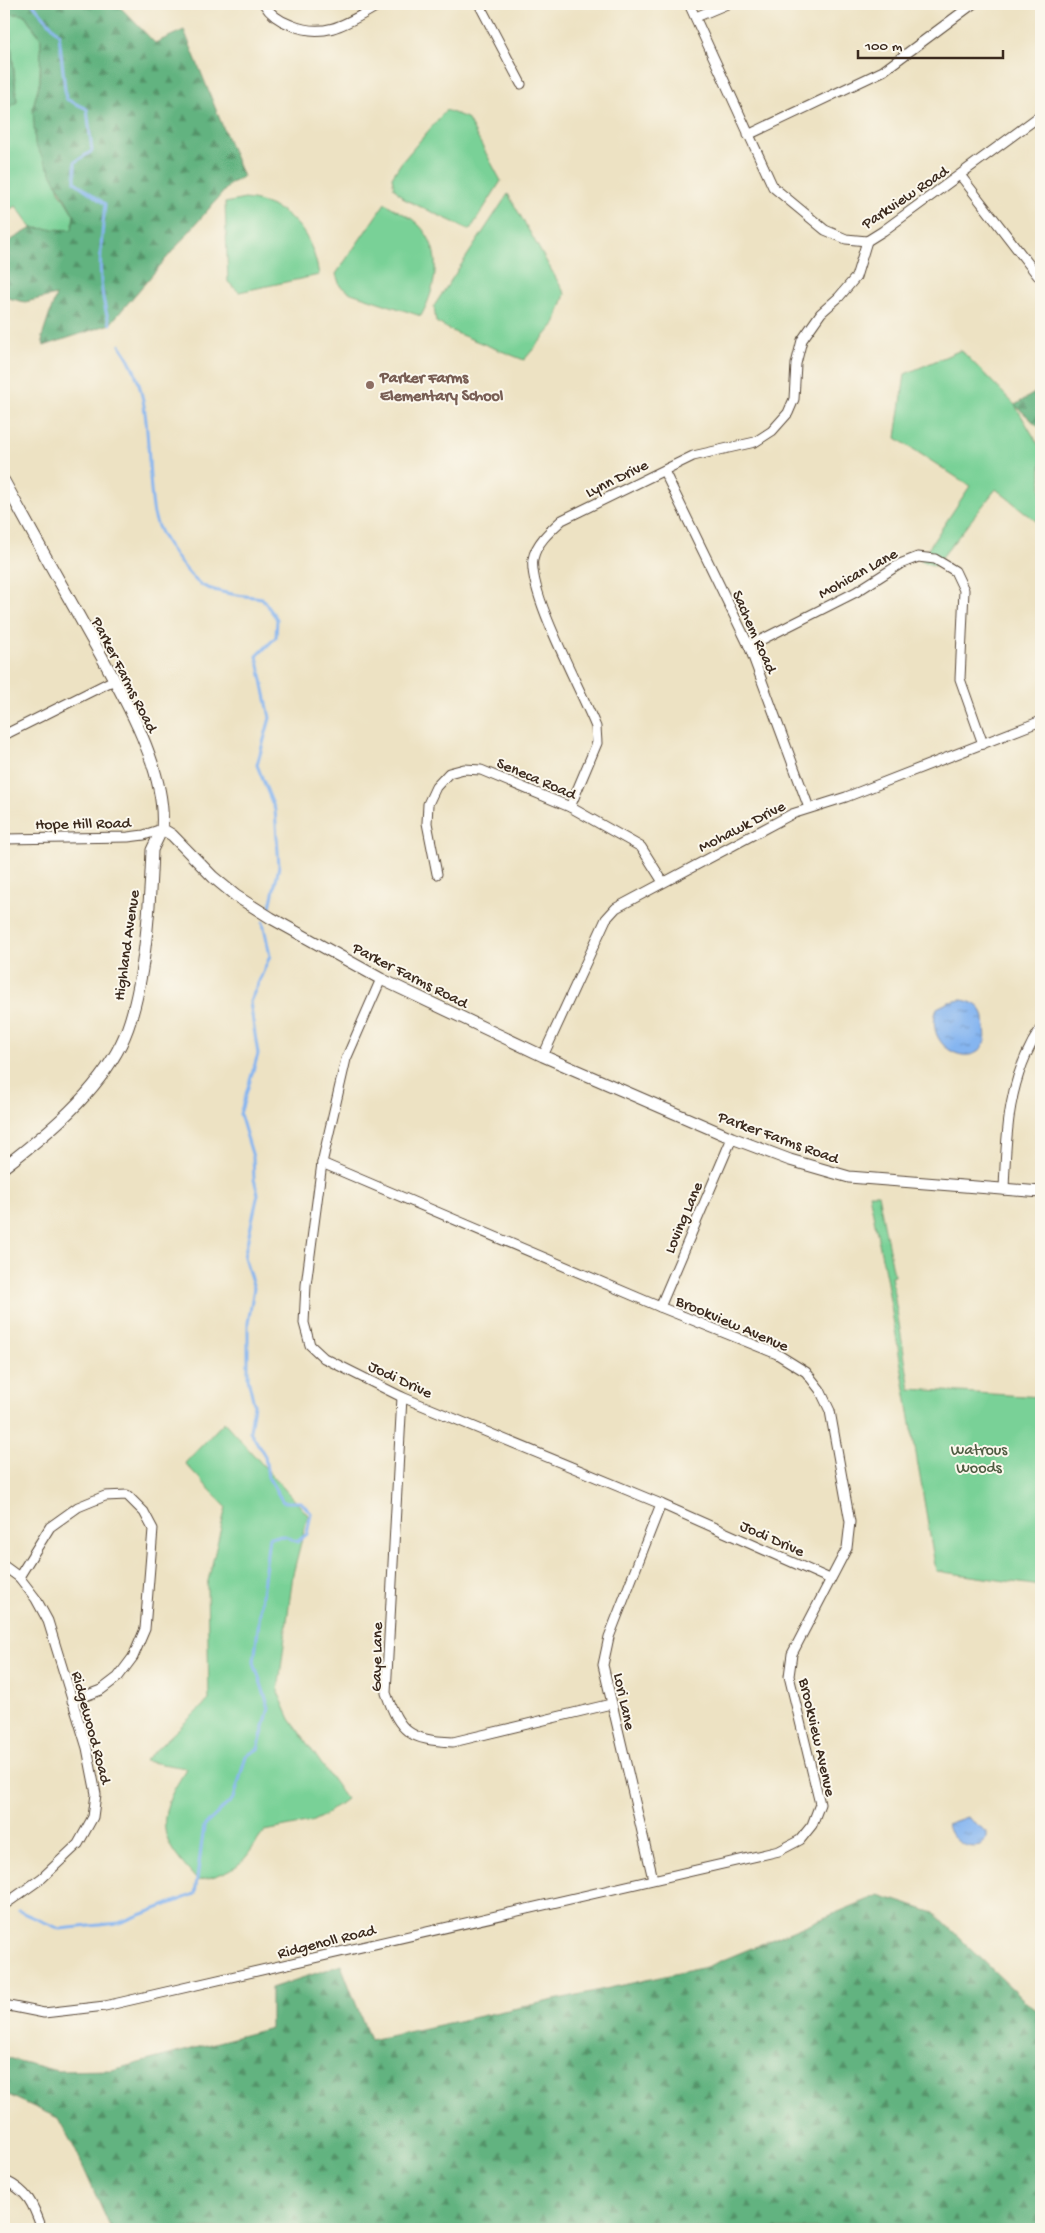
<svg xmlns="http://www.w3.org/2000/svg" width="1045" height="2233" font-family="'Gochi Hand',sans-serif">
  <defs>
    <pattern id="forest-firs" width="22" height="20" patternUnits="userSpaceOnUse" patternTransform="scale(1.25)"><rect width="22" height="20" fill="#62b380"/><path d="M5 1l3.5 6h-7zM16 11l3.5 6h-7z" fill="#529268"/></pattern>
    <pattern id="water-ripples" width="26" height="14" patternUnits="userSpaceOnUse" patternTransform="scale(1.25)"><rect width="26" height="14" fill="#85b5f0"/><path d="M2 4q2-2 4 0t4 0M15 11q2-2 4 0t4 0" fill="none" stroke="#6e93c2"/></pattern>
  </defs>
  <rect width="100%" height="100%" fill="#fbf7ec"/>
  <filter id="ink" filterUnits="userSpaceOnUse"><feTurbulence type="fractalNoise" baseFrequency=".02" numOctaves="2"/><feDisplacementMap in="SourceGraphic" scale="10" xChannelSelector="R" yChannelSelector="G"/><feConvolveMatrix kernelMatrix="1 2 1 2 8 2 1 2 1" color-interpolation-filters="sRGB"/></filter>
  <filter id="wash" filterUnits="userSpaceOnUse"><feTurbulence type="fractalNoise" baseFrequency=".0096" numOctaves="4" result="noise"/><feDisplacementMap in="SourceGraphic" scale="20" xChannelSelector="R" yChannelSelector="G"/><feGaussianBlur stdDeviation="1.12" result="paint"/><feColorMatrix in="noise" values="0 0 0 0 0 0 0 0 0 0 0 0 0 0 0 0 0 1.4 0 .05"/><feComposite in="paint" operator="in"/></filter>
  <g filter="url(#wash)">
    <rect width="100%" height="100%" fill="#ede2c3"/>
    <!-- green -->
    <g fill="#79d197" stroke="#5a7e5a">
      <polygon points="8,13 25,15 41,39 40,81 33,107 59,191 74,215 72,231 32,228 16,206 4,212 4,110 17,102"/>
      <polygon points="446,110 467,118 501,181 470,230 404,199 394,188 392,177 401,163"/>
      <polygon points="508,194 565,294 555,324 524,360 456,333 436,322 434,306"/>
      <path d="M 245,199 C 290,204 312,233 319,275 L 239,292 L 228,282 L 225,203 Z"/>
      <path d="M 385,203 C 394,209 403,213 412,219 C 445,244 438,285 421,316 L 351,293 L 340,286 L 336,274 Z"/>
      <polygon points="961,350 1015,405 1041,449 1041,525 996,489 935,566 920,561 970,486 896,438 905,374"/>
      <polygon points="869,1194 878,1194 894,1275 891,1276 910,1389 1041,1397 1041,1586 936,1571 886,1277"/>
      <path d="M 224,1422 L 308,1515 L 293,1574 L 278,1692 L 290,1719 L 346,1799 L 323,1816 L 311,1822 L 265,1831 C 258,1839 253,1848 246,1857 C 234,1872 215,1876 198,1881 C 173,1853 154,1835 171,1796 C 175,1786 182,1778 186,1768 L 144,1761 L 209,1700 L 207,1585 L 226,1507 L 185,1463 Z"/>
    </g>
    <!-- forest -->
    <g fill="url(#forest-firs)" stroke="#4e6e4f">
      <polygon points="4,4 117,4 155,43 184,30 243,177 231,183 110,324 44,346 42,337 56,295 25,302 4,297 4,244 32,228 72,230 74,215 35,144 33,107 40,81 41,39 25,15 8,13 17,102 4,110"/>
      <polygon points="1041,389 1041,429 1015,405"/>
      <polygon points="879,1895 934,1913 1027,2003 1041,2013 1041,2229 111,2229 75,2149 58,2118 4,2093 4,2057 57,2071 112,2070 271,2028 271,1988 341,1965 370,2040 706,1967"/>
    </g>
    <!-- water -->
    <g fill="url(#water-ripples)" stroke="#607087">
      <path d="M 962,1000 C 973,1002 982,1006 984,1018 C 984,1025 987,1035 985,1042 C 975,1071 922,1049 937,1008 L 949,1002 Z"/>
      <path d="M 967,1817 L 987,1832 L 987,1838 L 980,1846 C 966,1850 949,1839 947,1824 Z"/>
    </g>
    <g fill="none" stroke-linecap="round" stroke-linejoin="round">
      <!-- stream -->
      <g stroke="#85b5f0" stroke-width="3">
        <path d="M 33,4 L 59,34 L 66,99 L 87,109 L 92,151 L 75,162 L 75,182 L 105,204 C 101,246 95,283 110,324"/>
        <path d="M 120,345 C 156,394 144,458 154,514 C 158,532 169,547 179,561 C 185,568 192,578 200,584 C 213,593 246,596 262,598 L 277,619 L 276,637 L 257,656 L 270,718 L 257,765 L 275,810 L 279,866 L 270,907"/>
        <polyline points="19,1911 60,1929 119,1923 195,1894 204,1826 234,1798 246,1756 258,1749 269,1708 254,1662 269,1537 285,1536 297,1542 307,1534 311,1513 301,1502 283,1502 268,1477 265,1456 250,1431 254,1404 248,1378 248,1323 254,1288 244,1257 258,1194 254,1179 253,1157 240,1114 258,1054 250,1002 270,956 263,922"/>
      </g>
    </g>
  </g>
  <g filter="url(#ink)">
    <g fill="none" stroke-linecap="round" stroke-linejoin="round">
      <!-- street casing -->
      <g stroke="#564637" stroke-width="11">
        <g id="street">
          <path d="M 264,4 C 270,14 280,21 291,25 C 327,40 350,21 381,4"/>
          <polyline points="479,4 521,84"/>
          <polyline points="689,4 773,187 825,230 846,239 867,241 883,231 1041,115"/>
          <polyline points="696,17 727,4"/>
          <polyline points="748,135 883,71 973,4"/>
          <polyline points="960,175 1038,276 1041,274"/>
          <polyline points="664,471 749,646 809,808"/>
          <polyline points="749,646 856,592 900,564 918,557 935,559 955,571 964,590 960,679 983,744"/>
          <polyline points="4,735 114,680"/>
          <path d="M 570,807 L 597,743 L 596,727 C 581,689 528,594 533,559 C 536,543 551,530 562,520 L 693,456 L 755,442 L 772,431 L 788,413 L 794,399 L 796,364 L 802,340 L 821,313 L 839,297 L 856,277 L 867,241"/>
          <polyline points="4,839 128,837 144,835 162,829"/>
          <polyline points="437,874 427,823 428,804 436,787 449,773 464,769 481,770 570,807 641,847 663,882"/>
          <polyline points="381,979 346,1059 322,1163 306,1285 304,1323 310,1345 324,1358 402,1397 661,1504 830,1579"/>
          <polyline points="543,1056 606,919 616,908 792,814 846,797 1041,721"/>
          <path d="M 1004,1190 C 1006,1132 1008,1077 1041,1028"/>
          <polyline points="660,1307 732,1138"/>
          <path d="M 402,1397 L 386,1693 C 400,1733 410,1740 453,1742 L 611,1704"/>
          <polyline points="4,1566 19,1577 36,1599 48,1621 87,1748 96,1794 93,1817 78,1844 42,1878 4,1905"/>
          <polyline points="19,1577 50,1527 78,1507 105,1496 127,1495 144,1512 153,1529 145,1629 133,1657 118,1677 101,1690 72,1701"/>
          <polyline points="653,1879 603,1665 609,1637 661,1504"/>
          <polyline points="4,2005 44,2013 105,2006 779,1851 800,1840 812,1825 820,1804 789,1676 792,1654 847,1548 850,1522 830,1411 820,1390 806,1372 777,1354 660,1307 322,1163"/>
          <path d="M 4,2180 C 29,2192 33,2204 42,2229"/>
        </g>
      </g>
      <!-- secondary casing -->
      <g stroke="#564637" stroke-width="13">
        <g id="secondary">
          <path d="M 4,481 C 29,527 54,572 80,618 C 111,675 168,763 162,829 L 172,835 L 213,877 L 236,896 L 271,918 L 381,979 L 543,1056 L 732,1138 L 790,1160 L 849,1177 L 1041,1192"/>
          <path d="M 4,1167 C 48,1133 96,1094 121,1044 C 145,996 150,904 152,850 L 162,829"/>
        </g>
      </g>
      <!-- street -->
      <use href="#street" stroke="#fff" stroke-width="9"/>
      <!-- secondary -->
      <use href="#secondary" stroke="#fff" stroke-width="11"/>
    </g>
  </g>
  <!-- markers -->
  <circle fill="#8d6e63" stroke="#fbf7ec" stroke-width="2" cx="370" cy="385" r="5"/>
  <g text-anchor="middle" stroke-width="4" stroke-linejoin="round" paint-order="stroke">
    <!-- street labels -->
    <g font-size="16" fill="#3b2a1e" stroke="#fbf7ec">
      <text transform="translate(904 196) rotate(-34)" y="6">Parkview Road</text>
      <text transform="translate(616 477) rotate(-26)" y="6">Lynn Drive</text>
      <text transform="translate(857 572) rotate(-29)" y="6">Mohican Lane</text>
      <text transform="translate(756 631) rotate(66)" y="6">Sachem Road</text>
      <text transform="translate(126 674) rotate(63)" y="6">Parker Farms Road</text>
      <text transform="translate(537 777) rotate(23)" y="6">Seneca Road</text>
      <text transform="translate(83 822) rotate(-1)" y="6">Hope Hill Road</text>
      <text transform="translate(741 825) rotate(-27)" y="6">Mohawk Drive</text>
      <text transform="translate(125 945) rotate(-82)" y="6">Highland Avenue</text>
      <text transform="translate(411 974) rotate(27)" y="6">Parker Farms Road</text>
      <text transform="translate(779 1136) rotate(20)" y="6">Parker Farms Road</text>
      <text transform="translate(682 1217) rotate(-67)" y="6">Loving Lane</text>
      <text transform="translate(733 1322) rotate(23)" y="6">Brookview Avenue</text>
      <text transform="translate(401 1378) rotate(25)" y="6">Jodi Drive</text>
      <text transform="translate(773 1537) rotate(24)" y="6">Jodi Drive</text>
      <text transform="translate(375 1657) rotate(-89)" y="6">Gaye Lane</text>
      <text transform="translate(626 1701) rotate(78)" y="6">Lori Lane</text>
      <text transform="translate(93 1727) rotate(75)" y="6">Ridgewood Road</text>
      <text transform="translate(819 1737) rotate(77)" y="6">Brookview Avenue</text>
      <text transform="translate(326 1940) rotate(-14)" y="6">Ridgenoll Road</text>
    </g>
    <!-- education labels -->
    <g font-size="16" font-weight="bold" fill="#785e54" stroke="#fbf7ec" text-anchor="start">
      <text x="380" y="382">Parker Farms<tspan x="380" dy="18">Elementary School</tspan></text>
    </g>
    <!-- park labels -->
    <g font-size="16" fill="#4e5c42" stroke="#fbf7ec">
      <text x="979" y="1454">Watrous<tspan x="979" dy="18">Woods</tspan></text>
    </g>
  </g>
  <!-- margin -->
  <rect width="1045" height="2233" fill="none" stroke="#fbf7ec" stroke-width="20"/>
  <!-- scale -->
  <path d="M858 50v8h145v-8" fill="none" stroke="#3b2a1e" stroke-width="2.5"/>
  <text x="865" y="50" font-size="15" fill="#3b2a1e" stroke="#fbf7ec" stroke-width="4" paint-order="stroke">100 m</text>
</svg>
